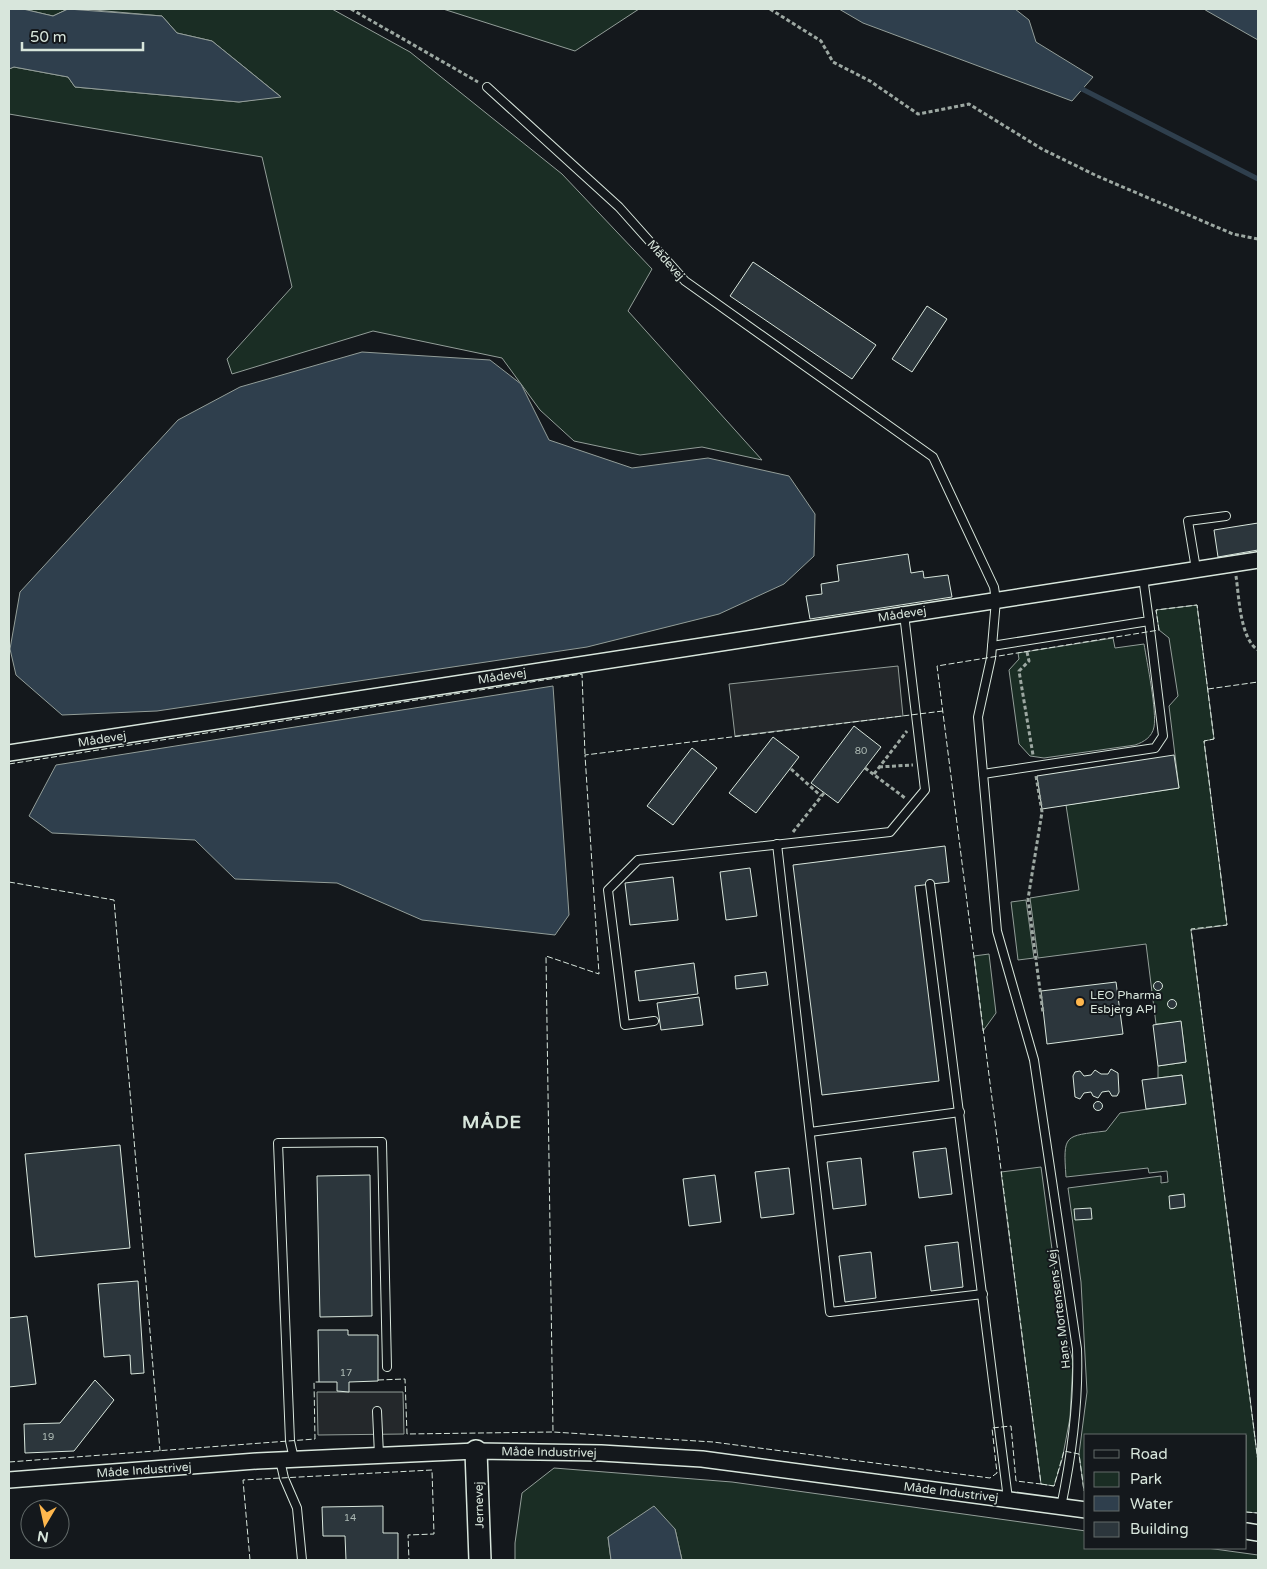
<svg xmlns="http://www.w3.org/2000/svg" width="1267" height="1569" font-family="'Varela Round',sans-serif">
  <rect width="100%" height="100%" fill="#14181c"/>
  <!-- green -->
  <g fill="#1a2d24" stroke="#939e99">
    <polygon points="23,9 68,9 53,16"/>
    <polygon points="83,9 332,9 410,52 562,174 652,269 628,311 762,460 702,447 640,455 574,441 540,410 502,358 373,331 232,374 227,359 292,287 262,157 9,114 9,69 14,67 68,77 75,87 239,102 280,96 212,41 177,33 162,16"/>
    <polygon points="443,9 639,9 575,51"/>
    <path d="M 1197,605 L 1214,739 L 1204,741 L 1227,925 L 1191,930 L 1258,1462 L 1258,1513 L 1246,1512 L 1246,1435 L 1086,1435 L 1086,1491 L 1084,1491 L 1079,1454 L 1087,1392 L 1081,1282 L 1068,1188 L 1161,1176 L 1161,1183 L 1168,1182 L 1167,1171 L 1149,1173 L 1148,1168 L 1066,1177 C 1063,1134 1064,1136 1106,1131 L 1120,1113 L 1185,1104 L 1182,1075 L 1158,1078 L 1158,1066 L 1186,1062 L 1181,1022 L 1156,1024 L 1146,944 L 1038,958 L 1030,898 L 1079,890 L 1066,805 L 1179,788 L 1169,706 L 1178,696 L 1169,638 L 1159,630 L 1156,610 Z"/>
    <path d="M 1113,638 L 1115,648 L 1144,644 C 1147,662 1157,712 1154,727 C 1152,737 1144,742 1135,745 L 1044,758 L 1030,756 L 1019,744 L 1009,670 L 1019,659 L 1018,653 Z"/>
    <polygon points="1026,900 1034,958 1018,960 1011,902"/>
    <polygon points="989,954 996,1013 983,1031 974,956"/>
    <polygon points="1041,1167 1062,1324 1073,1361 1070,1418 1062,1460 1054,1486 1041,1484 1001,1172"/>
    <polygon points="554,1468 732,1482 1086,1531 1086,1548 1207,1548 1258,1555 1258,1560 682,1560 675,1529 608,1537 611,1560 515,1560 515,1543 522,1493"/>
  </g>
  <!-- parking -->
  <g fill="#24282b" stroke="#939e99">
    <polygon points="898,666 903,716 735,736 729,684"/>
    <polygon points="317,1392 403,1392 404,1434 318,1435"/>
  </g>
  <!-- water -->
  <g fill="#2f3f4d" stroke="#939e99">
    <polygon points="9,9 23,9 53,16 68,9 162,16 177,33 212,41 281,97 239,102 75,87 68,77 14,67 9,69"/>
    <polygon points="839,9 1015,9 1029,20 1036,42 1093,77 1072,101 863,23"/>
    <polygon points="1204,9 1258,9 1258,40 1207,11"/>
    <polygon points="362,352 490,360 521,384 549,440 632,468 708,458 789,476 815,514 814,556 784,584 719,614 587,647 157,711 62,715 16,675 10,649 20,592 178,420 240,387"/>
    <polygon points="553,686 569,915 555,935 422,920 337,883 235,879 195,840 52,833 29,816 56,765"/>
    <polygon points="654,1506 675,1529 682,1560 611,1560 608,1537"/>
  </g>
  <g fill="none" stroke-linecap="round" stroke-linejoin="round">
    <!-- stream -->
    <polyline stroke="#2f3f4d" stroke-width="5" points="1082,89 1258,179"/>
  </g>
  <!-- building -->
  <g fill="#2c363c" stroke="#d8e6dc">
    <polygon points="753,262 876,345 852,379 730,296"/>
    <polygon points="927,306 947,319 912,372 892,359"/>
    <polygon points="1258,523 1258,550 1218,557 1214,530"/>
    <polygon points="908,554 911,573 923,571 924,578 948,575 952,597 810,619 806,596 822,594 821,584 839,581 837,565"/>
    <polygon points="854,726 881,747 838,803 811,783"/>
    <polygon points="773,737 799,757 756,813 729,793"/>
    <polygon points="692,748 717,768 673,825 647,806"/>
    <polygon points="1174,755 1179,788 1042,809 1037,776"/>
    <polygon points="945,846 949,882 915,886 939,1081 822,1095 793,865"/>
    <polygon points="750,868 757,916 726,920 720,872"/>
    <polygon points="673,877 678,920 630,925 625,883"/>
    <polygon points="694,963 698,994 639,1001 635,971"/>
    <polygon points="766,972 768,985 736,989 735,976"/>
    <circle cx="1158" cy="986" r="4.5"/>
    <polygon points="1116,982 1123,1034 1047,1044 1041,991"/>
    <polygon points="699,997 703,1025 661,1030 657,1003"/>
    <circle cx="1172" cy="1004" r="4.5"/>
    <polygon points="1181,1021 1186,1062 1158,1066 1153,1025"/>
    <polygon points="1111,1069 1118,1073 1119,1092 1117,1096 1112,1096 1109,1091 1102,1092 1098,1098 1093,1096 1091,1092 1084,1093 1080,1099 1075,1097 1073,1076 1075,1072 1080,1071 1084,1076 1091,1075 1095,1070 1101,1074 1108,1074"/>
    <polygon points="1182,1075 1186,1104 1146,1109 1142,1080"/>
    <circle cx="1098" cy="1106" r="4.5"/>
    <polygon points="120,1145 130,1248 35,1257 25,1154"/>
    <polygon points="946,1148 952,1194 919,1198 913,1152"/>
    <polygon points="861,1158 866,1205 833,1209 827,1162"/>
    <polygon points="789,1168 794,1214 761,1218 755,1172"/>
    <polygon points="370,1175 372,1316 320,1317 317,1176"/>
    <polygon points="715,1175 721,1222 689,1226 683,1179"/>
    <polygon points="1184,1194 1185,1207 1170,1209 1169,1196"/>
    <polygon points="1091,1208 1092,1219 1075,1220 1074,1209"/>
    <polygon points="958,1242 963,1287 931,1291 925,1246"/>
    <polygon points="871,1252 876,1298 845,1302 839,1256"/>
    <polygon points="138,1281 144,1373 131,1374 130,1355 104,1357 98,1284"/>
    <polygon points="27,1316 36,1384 9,1387 9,1318"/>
    <polygon points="318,1330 348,1330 348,1335 378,1335 378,1381 349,1382 349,1392 337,1391 337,1382 319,1382"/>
    <polygon points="95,1380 114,1400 74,1451 25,1453 24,1424 60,1423"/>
    <polygon points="383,1506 383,1533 398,1533 398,1560 346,1560 345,1536 323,1536 322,1507"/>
  </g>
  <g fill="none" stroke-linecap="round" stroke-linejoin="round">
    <!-- lane casing -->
    <g stroke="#d8e6dc" stroke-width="10">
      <g id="lane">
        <path d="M 487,87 L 619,207 L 685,281 L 933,457 L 994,587 L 996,600 L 991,658 L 978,717 L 997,931 L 1034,1060 L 1077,1349 C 1079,1402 1072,1454 1061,1507"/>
        <polyline points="1196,569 1188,521 1226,516"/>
        <polyline points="992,646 1149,621 1143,577"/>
        <polyline points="983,774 1155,748 1163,736 1149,621"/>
        <polyline points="777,844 830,1312 983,1294"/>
        <polyline points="930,884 1008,1499"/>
        <polyline points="654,1021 625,1025 608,890 638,860 890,832 925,790 904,614"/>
        <polyline points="810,1132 960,1112"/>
        <polyline points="377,1411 379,1455"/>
        <polyline points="294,1459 290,1441 278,1143 382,1142 387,1367"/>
        <polyline points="280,1460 284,1478 297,1508 302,1560"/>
      </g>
    </g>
    <!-- street casing -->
    <g stroke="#d8e6dc" stroke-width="18">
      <g id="street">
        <polyline points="9,753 1258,560"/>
        <polyline points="9,1480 257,1461 476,1451 601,1453 702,1459 1086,1510"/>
        <polyline points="1246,1531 1258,1533"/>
      </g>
    </g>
    <!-- secondary casing -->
    <g stroke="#d8e6dc" stroke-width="24">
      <polyline id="secondary" points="476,1451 480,1560"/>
    </g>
    <!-- path -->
    <g stroke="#9da8a2" stroke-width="3" stroke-dasharray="4 2.5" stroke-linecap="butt">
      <polyline points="351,9 478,82"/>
      <polyline points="770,9 821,41 833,62 870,81 918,114 969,104 1042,149 1097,176 1233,234 1258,239"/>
      <path d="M 1236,576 C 1239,596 1240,639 1258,650"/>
      <polyline points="1027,652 1029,661 1019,671 1033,755"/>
      <polyline points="879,767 913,765"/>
      <polyline points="865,768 905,798"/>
      <polyline points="791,769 821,796"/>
      <polyline points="874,774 907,731"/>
      <polyline points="1036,776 1042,812 1028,899 1043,1013"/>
      <polyline points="793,832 824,793"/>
    </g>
    <!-- lane -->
    <use href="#lane" stroke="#14181c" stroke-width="8"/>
    <!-- street -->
    <use href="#street" stroke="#14181c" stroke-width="15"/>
    <!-- secondary -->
    <use href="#secondary" stroke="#14181c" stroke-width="21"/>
    <!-- fence -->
    <g stroke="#d8e6dc" stroke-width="1" stroke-dasharray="6 2.5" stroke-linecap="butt">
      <polyline points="1208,689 1258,682"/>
      <polyline points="943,711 585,755 599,974 546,956 553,1432 713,1442 990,1478 997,1473 992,1428 1011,1426 1016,1481 1041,1484 937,666 1159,630 1156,610 1197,605 1214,739 1204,741 1227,925 1191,929 1258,1462"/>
      <polyline points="9,764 582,674 585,755"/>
      <polyline points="9,882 114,900 160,1451"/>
      <polyline points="378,1380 405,1379 407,1434 553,1432"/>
      <polyline points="9,1462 315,1439 314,1382 319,1382"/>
      <polyline points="1041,1484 1054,1486 1064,1451 1079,1454 1084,1491 1086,1491"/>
      <polyline points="1246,1512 1258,1513"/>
      <polyline points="250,1560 243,1480 432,1470 434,1534 408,1535 409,1560"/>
    </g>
  </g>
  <!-- markers -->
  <circle fill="#ffb74d" stroke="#14181c" stroke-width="2" cx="1080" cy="1002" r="5"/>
  <g text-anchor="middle" stroke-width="4" stroke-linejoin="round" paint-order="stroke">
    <!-- number labels -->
    <g font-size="10" fill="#adbab4">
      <text x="861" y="754">80</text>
      <text x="346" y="1376">17</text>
      <text x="48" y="1440">19</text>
      <text x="350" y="1521">14</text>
    </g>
    <!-- street labels -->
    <g font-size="12" fill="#d8e6dc" stroke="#14181c">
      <text transform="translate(666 260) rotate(48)" y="4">Mådevej</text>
      <text transform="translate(902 614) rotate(-9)" y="4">Mådevej</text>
      <text transform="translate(502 676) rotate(-9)" y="4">Mådevej</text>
      <text transform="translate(102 739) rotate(-9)" y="4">Mådevej</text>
      <text transform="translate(1059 1309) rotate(-97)" y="4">Hans Mortensens Vej</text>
      <text transform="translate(549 1452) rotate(1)" y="4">Måde Industrivej</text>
      <text transform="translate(144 1470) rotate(-4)" y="4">Måde Industrivej</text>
      <text transform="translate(951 1492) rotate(7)" y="4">Måde Industrivej</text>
      <text transform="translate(479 1505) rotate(-91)" y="4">Jernevej</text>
    </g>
    <!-- poi labels -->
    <g font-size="12" fill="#d8e6dc" stroke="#14181c" text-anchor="start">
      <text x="1090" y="999">LEO Pharma<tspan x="1090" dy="14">Esbjerg API</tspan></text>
    </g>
    <!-- district labels -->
    <g font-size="18" font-weight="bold" letter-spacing="1" fill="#d8e6dc" stroke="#14181c">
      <text x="492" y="1128">MÅDE</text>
    </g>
  </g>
  <!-- border -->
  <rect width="1267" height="1569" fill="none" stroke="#d8e6dc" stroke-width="20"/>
  <!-- legend -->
  <rect x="1084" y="1434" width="162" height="115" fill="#14181c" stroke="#626a69"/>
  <rect x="1094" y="1450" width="25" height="8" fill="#14181c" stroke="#626a69"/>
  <text x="1130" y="1459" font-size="15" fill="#d8e6dc">Road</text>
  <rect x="1094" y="1472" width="25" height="15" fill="#1a2d24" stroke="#626a69"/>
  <text x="1130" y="1484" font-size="15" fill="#d8e6dc">Park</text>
  <rect x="1094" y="1496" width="25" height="15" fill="#2f3f4d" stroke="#626a69"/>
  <text x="1130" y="1509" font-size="15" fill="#d8e6dc">Water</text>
  <rect x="1094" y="1522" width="25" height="15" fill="#2c363c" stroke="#626a69"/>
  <text x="1130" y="1534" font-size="15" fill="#d8e6dc">Building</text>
  <!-- north arrow -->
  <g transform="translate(45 1524) rotate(189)"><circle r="24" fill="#14181c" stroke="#626a69"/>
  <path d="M0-4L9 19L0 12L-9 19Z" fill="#ffb74d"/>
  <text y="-8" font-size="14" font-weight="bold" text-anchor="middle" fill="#d8e6dc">N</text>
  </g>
  <!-- scale -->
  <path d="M22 42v8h121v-8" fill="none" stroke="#d8e6dc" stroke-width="2.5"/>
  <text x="30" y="42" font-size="15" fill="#d8e6dc" stroke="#14181c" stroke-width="4" paint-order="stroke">50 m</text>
</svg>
